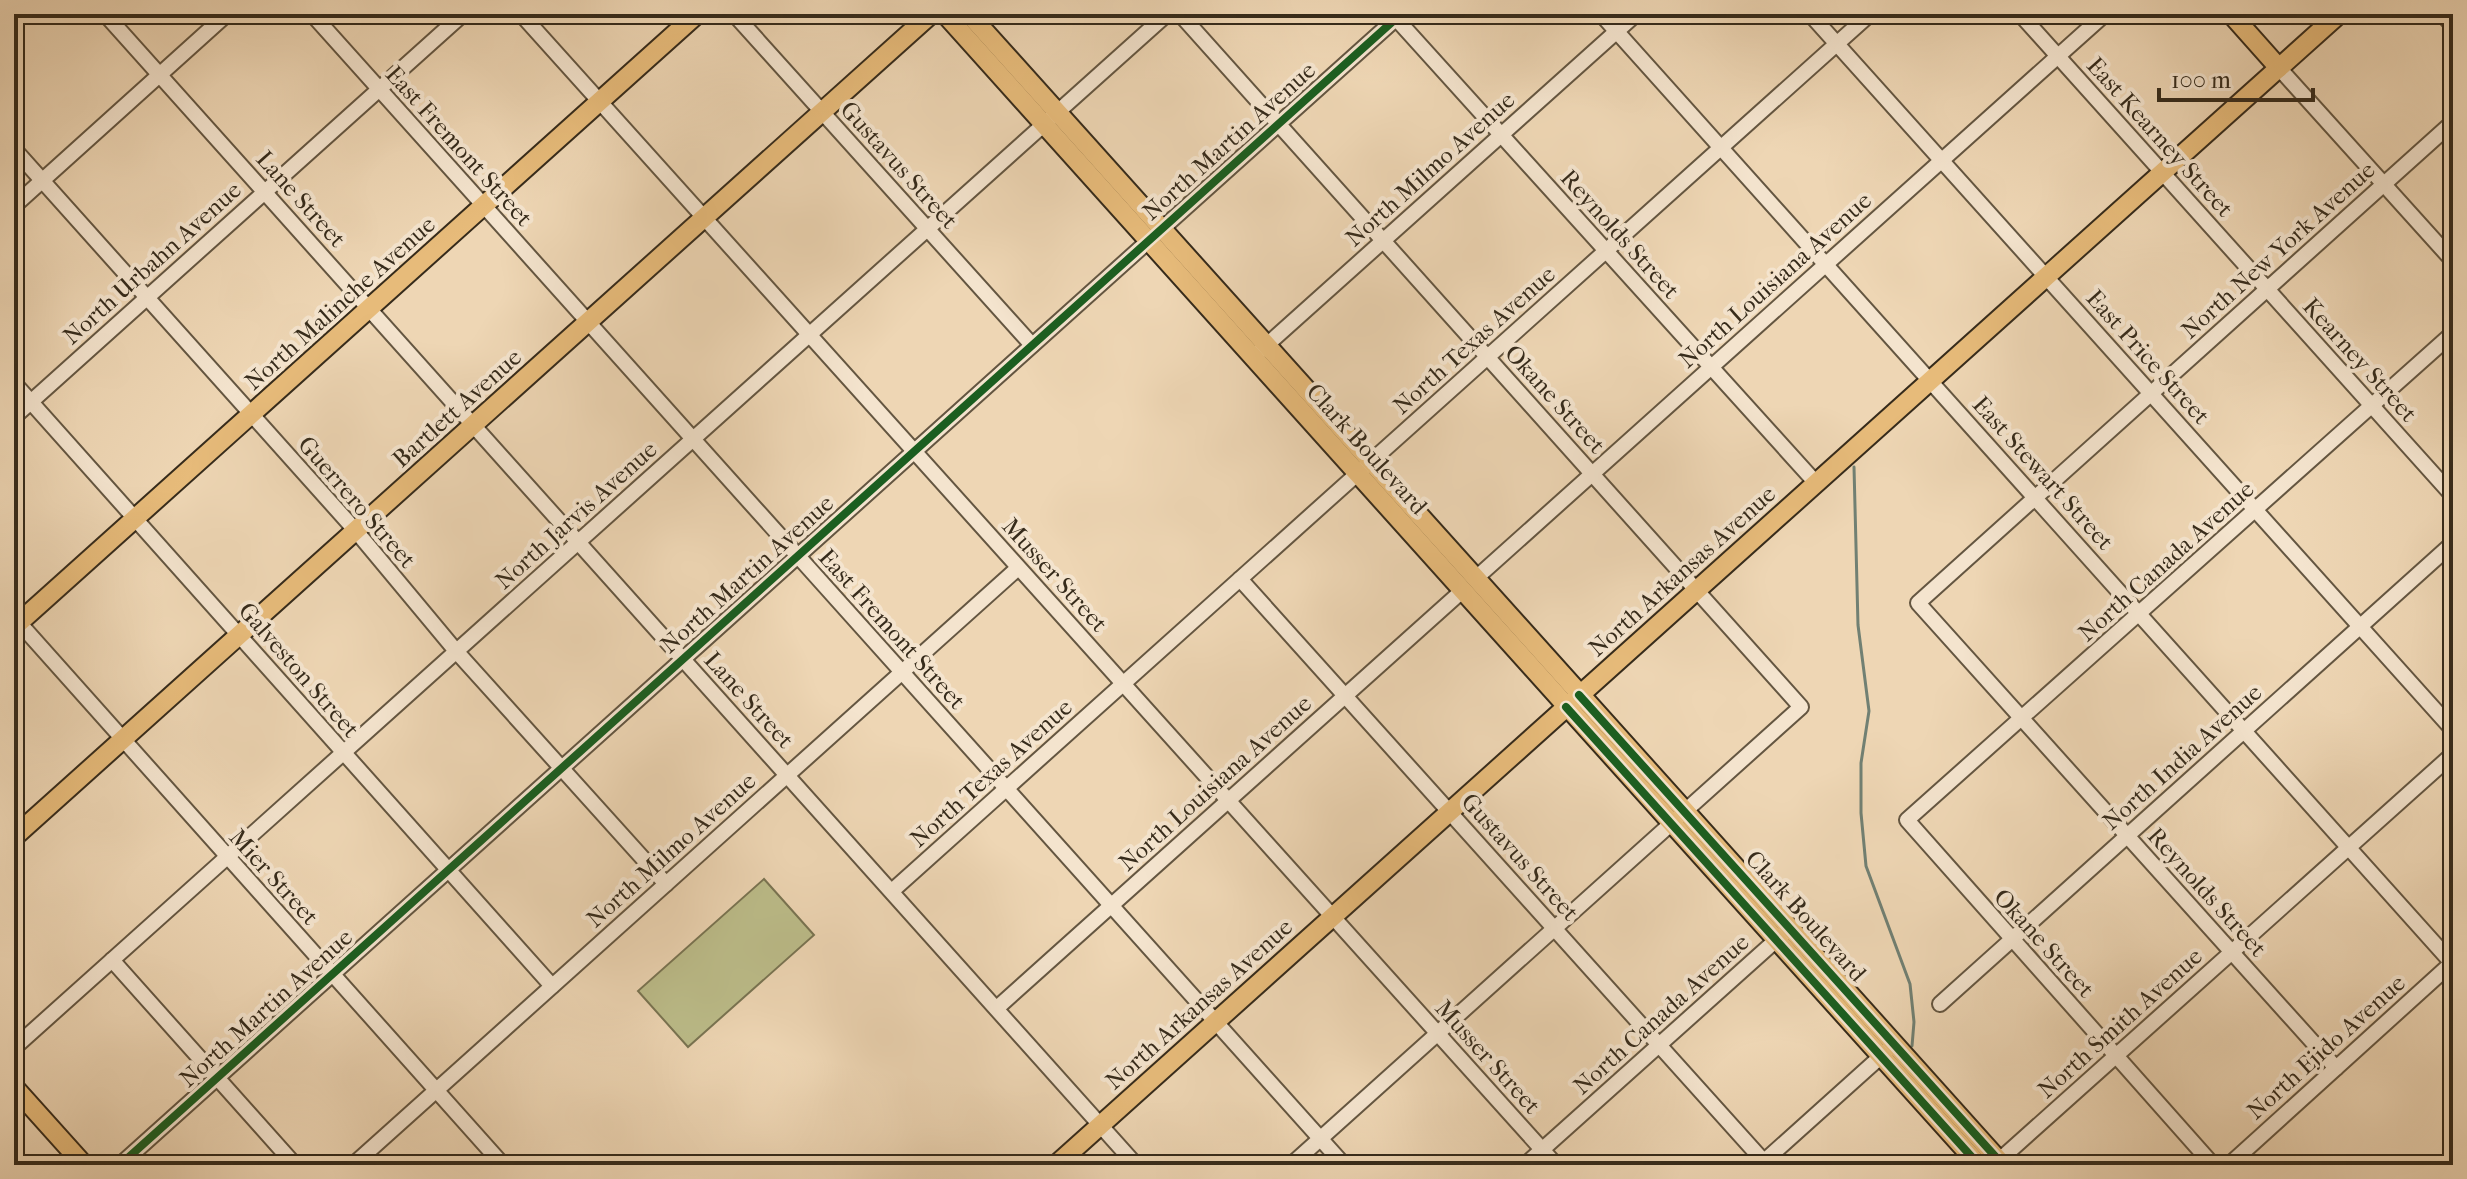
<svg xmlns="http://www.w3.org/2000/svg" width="2467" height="1179" font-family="'IM FELL French Canon',serif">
  <rect width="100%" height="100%" fill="#eed6b4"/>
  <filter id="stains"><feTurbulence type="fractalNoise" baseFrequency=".0025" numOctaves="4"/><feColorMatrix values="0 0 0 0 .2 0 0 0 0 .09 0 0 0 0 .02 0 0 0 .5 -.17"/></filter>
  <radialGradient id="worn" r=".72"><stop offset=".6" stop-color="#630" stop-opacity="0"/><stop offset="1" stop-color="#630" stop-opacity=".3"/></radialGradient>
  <!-- green -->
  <polygon fill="#bcbd8a" stroke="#797452" stroke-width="2" points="764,879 814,935 688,1047 638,991"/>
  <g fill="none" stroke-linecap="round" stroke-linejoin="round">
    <!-- stream -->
    <polyline stroke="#718073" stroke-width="3" points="1854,467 1858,625 1869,711 1861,763 1861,813 1866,866 1910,984 1914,1022 1912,1046"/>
    <!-- minor casing -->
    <g stroke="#645641" stroke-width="18">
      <g id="minor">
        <polyline points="105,14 1136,1165"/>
        <polyline points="312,14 1344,1165"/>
        <polyline points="521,14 1556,1165"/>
        <polyline points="734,14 1032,345"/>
        <polyline points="1180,14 1801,707 1291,1165"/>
        <polyline points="1392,14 1816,483"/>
        <polyline points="1601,14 2452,963"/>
        <polyline points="1810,14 2453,730"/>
        <polyline points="2020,14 2453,496"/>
        <polyline points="2442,14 2453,26"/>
        <polyline points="2279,68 2453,261"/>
        <polyline points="14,149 356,531 456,651 666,884"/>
        <polyline points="14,206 227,14"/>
        <polyline points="1259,352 1636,14"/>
        <polyline points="14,383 552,986"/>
        <polyline points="14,417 463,14"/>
        <polyline points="1240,579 1767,1165"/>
        <polyline points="1475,579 2105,14"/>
        <polyline points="14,617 503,1165"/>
        <polyline points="892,891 1870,14"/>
        <polyline points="112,960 295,1165"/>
        <polyline points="1940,1004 2453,543"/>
        <polyline points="997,1008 1462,591"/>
        <polyline points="14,1048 1167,14"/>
        <polyline points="2336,1068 1918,603 2453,122"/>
        <polyline points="2453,1080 2453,1084"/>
        <polyline points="120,1165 1401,14"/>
        <polyline points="353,1165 1018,568"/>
        <polyline points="1525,1165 1784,933"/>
        <polyline points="1760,1165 1888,1050"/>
        <polyline points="1994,1165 2453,754"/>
        <polyline points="2213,1165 1907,820 2453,333"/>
        <polyline points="2229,1165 2453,962"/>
      </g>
    </g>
    <!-- major casing -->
    <g stroke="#362b1b" stroke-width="22">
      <g id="major">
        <polyline points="945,14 1979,1165"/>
        <polyline points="969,14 2003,1165"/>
        <polyline points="2231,14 2279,68"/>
        <polyline points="14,627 697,14"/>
        <polyline points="14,837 931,14"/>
        <polyline points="14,1087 84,1165"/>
        <polyline points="1056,1165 2339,14"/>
      </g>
    </g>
    <!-- minor -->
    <use href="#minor" stroke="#f4e4ce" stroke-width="14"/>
    <!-- major -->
    <use href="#major" stroke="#e7bb7a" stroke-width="18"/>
    <!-- cycleway casing -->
    <g stroke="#f4e4ce" stroke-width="13">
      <g id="cycleway">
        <polyline points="1579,695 2003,1165"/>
        <polyline points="1566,707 1979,1165"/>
        <polyline points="120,1165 1401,14"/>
      </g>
    </g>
    <!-- cycleway -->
    <use href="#cycleway" stroke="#1b5e20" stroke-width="8"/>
  </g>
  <g text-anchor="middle" stroke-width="8" stroke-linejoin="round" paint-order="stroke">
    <!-- street labels -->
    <g font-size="24" fill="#362b1b" stroke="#f4e4ce">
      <text transform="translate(2160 137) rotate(48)" y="8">East Kearney Street</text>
      <text transform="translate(1229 141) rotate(-42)" y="8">North Martin Avenue</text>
      <text transform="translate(459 146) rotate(48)" y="8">East Fremont Street</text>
      <text transform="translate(899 165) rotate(48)" y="8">Gustavus Street</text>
      <text transform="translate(1430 169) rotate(-42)" y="8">North Milmo Avenue</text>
      <text transform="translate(301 199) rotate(48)" y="8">Lane Street</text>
      <text transform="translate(1620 234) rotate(48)" y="8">Reynolds Street</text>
      <text transform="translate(2278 250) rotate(-42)" y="8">North New York Avenue</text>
      <text transform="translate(152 263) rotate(-42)" y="8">North Urbahn Avenue</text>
      <text transform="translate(1775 280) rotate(-42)" y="8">North Louisiana Avenue</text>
      <text transform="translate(340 303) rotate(-42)" y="8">North Malinche Avenue</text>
      <text transform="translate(1474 340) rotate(-42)" y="8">North Texas Avenue</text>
      <text transform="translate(2148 357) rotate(48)" y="8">East Price Street</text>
      <text transform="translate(2360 360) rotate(48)" y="8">Kearney Street</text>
      <text transform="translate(1555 399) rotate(48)" y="8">Okane Street</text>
      <text transform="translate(457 408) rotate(-42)" y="8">Bartlett Avenue</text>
      <text transform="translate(1367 449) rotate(48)" y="8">Clark Boulevard</text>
      <text transform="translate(2043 473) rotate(48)" y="8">East Stewart Street</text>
      <text transform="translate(357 502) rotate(49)" y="8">Guerrero Street</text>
      <text transform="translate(576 515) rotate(-42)" y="8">North Jarvis Avenue</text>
      <text transform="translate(2166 561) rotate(-42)" y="8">North Canada Avenue</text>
      <text transform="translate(1682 571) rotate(-42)" y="8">North Arkansas Avenue</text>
      <text transform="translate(747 574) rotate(-42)" y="8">North Martin Avenue</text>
      <text transform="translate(1055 575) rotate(48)" y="8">Musser Street</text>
      <text transform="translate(892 629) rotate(48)" y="8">East Fremont Street</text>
      <text transform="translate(299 670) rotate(49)" y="8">Galveston Street</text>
      <text transform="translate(749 700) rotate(48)" y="8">Lane Street</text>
      <text transform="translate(2182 757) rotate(-42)" y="8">North India Avenue</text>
      <text transform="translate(991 773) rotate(-42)" y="8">North Texas Avenue</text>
      <text transform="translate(1215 783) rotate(-42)" y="8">North Louisiana Avenue</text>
      <text transform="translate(671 850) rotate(-42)" y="8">North Milmo Avenue</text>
      <text transform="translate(1520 857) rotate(48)" y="8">Gustavus Street</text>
      <text transform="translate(274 877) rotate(48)" y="8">Mier Street</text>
      <text transform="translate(2207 892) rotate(48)" y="8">Reynolds Street</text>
      <text transform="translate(1806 916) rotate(48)" y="8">Clark Boulevard</text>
      <text transform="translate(2044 943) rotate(48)" y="8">Okane Street</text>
      <text transform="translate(1199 1004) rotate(-42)" y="8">North Arkansas Avenue</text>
      <text transform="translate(266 1008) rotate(-42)" y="8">North Martin Avenue</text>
      <text transform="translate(1661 1014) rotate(-42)" y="8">North Canada Avenue</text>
      <text transform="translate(2120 1023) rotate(-42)" y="8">North Smith Avenue</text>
      <text transform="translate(2326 1047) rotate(-42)" y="8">North Ejido Avenue</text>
      <text transform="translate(1488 1057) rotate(48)" y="8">Musser Street</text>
    </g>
  </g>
  <!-- margin -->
  <rect width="2467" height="1179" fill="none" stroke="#eed6b4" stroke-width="48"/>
  <rect x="16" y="16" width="2435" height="1147" fill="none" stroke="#362b1b" stroke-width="4"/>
  <rect x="24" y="24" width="2419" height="1131" fill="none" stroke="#362b1b" stroke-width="2"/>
  <!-- scale -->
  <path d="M2159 88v12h154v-12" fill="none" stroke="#362b1b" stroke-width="4"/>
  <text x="2171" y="88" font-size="24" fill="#362b1b" stroke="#f4e4ce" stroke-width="6" paint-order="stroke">100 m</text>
  <rect width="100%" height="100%" filter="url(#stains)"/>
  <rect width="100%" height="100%" fill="url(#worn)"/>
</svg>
